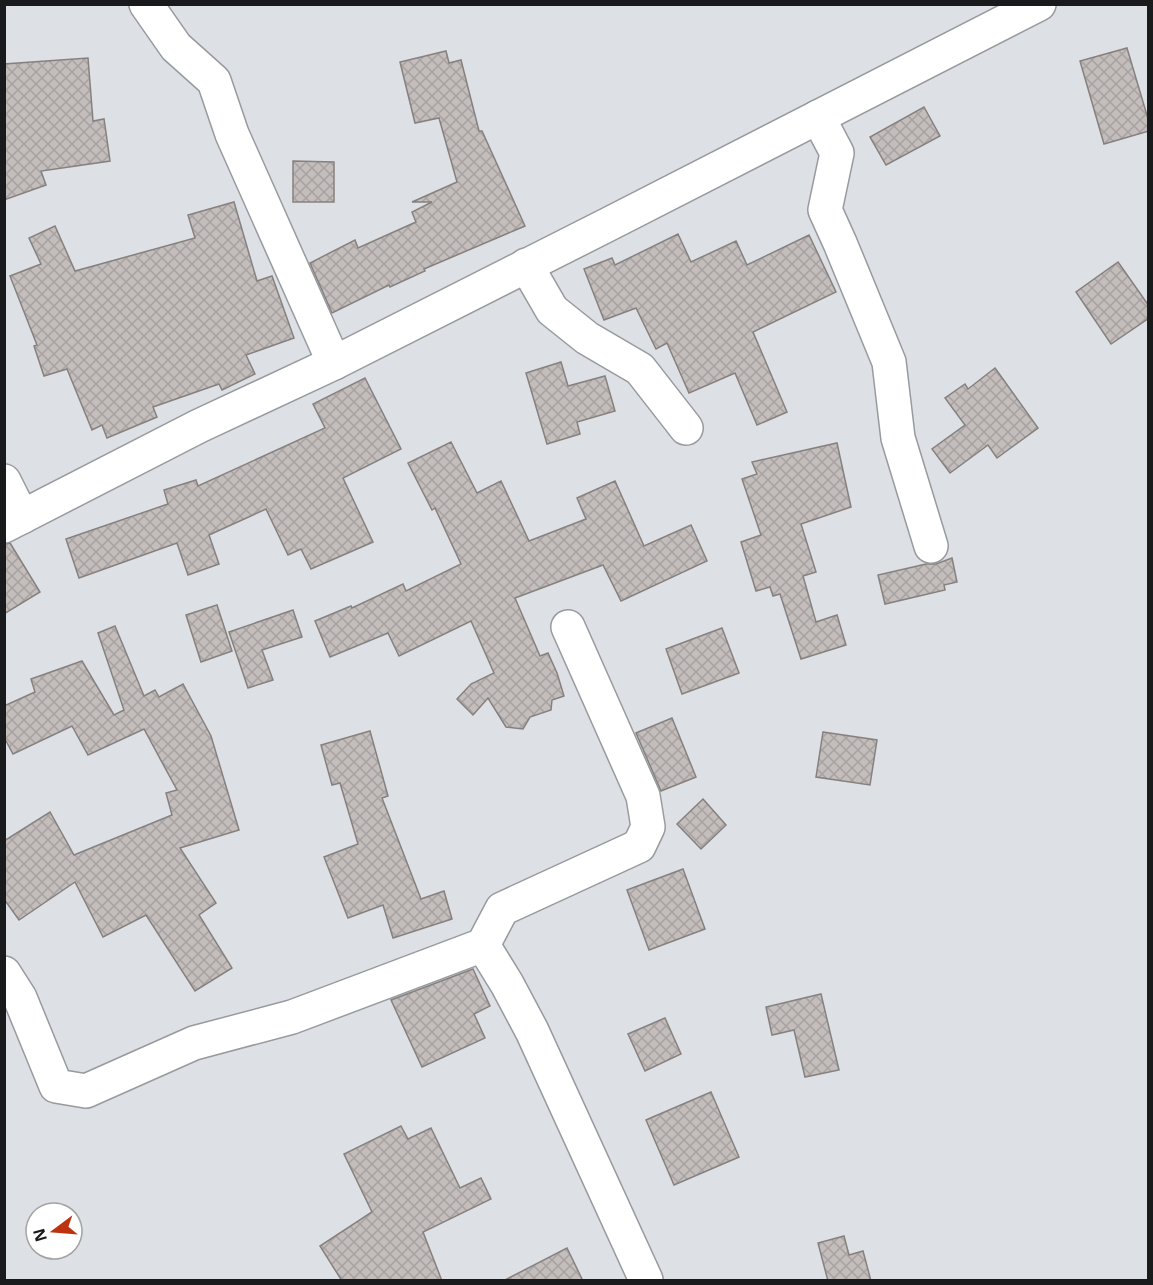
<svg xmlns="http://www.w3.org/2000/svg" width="1153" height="1285" font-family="'Noto Sans',sans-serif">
  <defs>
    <pattern id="building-cross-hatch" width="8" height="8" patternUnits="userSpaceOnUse" patternTransform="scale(1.5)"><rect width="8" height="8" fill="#c3bdbc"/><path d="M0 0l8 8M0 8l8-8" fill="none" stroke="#a7a2a1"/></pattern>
  </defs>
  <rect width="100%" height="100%" fill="#dde0e4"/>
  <!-- building -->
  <g fill="url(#building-cross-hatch)" stroke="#86817f" stroke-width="1.5">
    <polygon points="1127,48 1149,122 1149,131 1104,144 1080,61"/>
    <polygon points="446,51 449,63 461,60 479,131 482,131 525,226 424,269 425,271 390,287 389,285 332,313 310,263 355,240 358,248 416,222 412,212 432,202 412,202 457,182 439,118 415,123 400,62"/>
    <polygon points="88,58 93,121 104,119 110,161 41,171 46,185 4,200 4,64"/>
    <polygon points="924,107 940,136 886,165 870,137"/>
    <polygon points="293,161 334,162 334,202 293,202"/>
    <polygon points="234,202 257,281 272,276 294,338 246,355 255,374 222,390 219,384 153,407 157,417 107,438 102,425 92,430 67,369 44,376 34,346 37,345 10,276 41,264 29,238 55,226 75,271 195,238 188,215"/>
    <polygon points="678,234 691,262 736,241 747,265 809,235 836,292 753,332 787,412 757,425 735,373 689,393 667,343 656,349 636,308 604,320 584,269 612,258 615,265"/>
    <polygon points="1118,262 1149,306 1149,318 1111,344 1076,292"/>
    <polygon points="561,362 568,386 605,376 615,411 577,422 580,434 547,444 526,373"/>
    <polygon points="995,368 1038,428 997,458 988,445 950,473 932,449 965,425 945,398 965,384 968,389"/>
    <polygon points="365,378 401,449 343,478 373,542 311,569 301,549 288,555 266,509 209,535 219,564 188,575 177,543 79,578 66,539 168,504 164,490 196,480 198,486 325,428 313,404"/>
    <polygon points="451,442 477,493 501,481 529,541 586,519 577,498 615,481 644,546 691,525 707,561 621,601 603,565 515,598 540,656 548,653 557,673 564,696 552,700 551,710 530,717 523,729 506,727 488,698 473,715 457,699 471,684 494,673 471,621 399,656 388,633 330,657 315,621 351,606 352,608 403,584 406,591 461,564 435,508 432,510 408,463"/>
    <polygon points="837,443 851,507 801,524 816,572 803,576 816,622 837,615 846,645 801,659 780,594 773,596 770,587 756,591 741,542 761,535 742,479 757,474 752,462"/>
    <polygon points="10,543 40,592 4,614 4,544"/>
    <polygon points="952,558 957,582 944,585 945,590 885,604 878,575 926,564 936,564"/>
    <polygon points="217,605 232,651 201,662 186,615"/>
    <polygon points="293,610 302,637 262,650 273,680 248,688 229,632"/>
    <polygon points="115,626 144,696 155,690 159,697 183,684 211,736 239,830 180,848 216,903 199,915 232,968 195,991 146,915 103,937 75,882 19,920 4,899 4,841 50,812 74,855 172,815 166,793 177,790 144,729 88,755 72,726 13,754 4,737 4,706 35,692 31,679 82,661 114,715 124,710 98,633"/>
    <polygon points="722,628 739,673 682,694 666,649"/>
    <polygon points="672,718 696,777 661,791 636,733"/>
    <polygon points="370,731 388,796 382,798 421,899 444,891 452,919 393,938 383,905 348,918 324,857 358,844 340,783 332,785 321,745"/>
    <polygon points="823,732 877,740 870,785 816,777"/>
    <polygon points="703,799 726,825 701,849 677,824"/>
    <polygon points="683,869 705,929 649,950 627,890"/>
    <polygon points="473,969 490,1006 474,1014 485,1038 422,1067 391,1000"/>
    <polygon points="821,994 839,1070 805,1077 794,1030 772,1035 766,1007"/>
    <polygon points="665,1018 681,1054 645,1071 628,1034"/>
    <polygon points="711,1092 739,1157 674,1185 646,1120"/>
    <polygon points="401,1126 408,1139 431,1128 460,1188 481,1178 491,1199 423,1232 442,1281 342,1281 320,1246 372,1212 344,1154"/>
    <polygon points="844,1236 849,1255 863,1251 871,1281 828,1281 818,1243"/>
    <polygon points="567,1248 583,1281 503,1281"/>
  </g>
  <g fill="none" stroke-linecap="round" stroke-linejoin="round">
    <!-- street casing -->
    <g stroke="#979a9e" stroke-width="36">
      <g id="street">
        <polyline points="146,4 176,47 214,81 232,134 334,363"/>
        <polyline points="818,117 837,153 825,210 840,243 889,362 898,438 931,546"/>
        <polyline points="526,265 552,310 587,338 640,369 686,428"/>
        <polyline points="4,481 22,517"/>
        <polyline points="483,945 507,984 532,1031 646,1280"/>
        <polyline points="4,973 20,998 56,1086 86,1091 194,1043 292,1017 483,945 502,909 639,846 648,827 643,796 568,627"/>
      </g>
    </g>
    <!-- secondary casing -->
    <g stroke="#979a9e" stroke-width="36">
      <polyline id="secondary" points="4,526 199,426 334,363 609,224 1039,4"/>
    </g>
    <!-- street -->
    <use href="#street" stroke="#fff" stroke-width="33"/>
    <!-- secondary -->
    <use href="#secondary" stroke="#fff" stroke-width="33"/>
  </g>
  <!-- border -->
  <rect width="1153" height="1285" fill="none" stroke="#191a1c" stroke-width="12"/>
  <!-- north arrow -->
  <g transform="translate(54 1231) rotate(254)"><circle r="28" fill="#ffffff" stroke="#a3a3a4" stroke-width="1.5"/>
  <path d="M0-4.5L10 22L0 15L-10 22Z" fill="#bd330f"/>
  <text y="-9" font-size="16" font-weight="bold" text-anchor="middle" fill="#191a1c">N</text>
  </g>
</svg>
